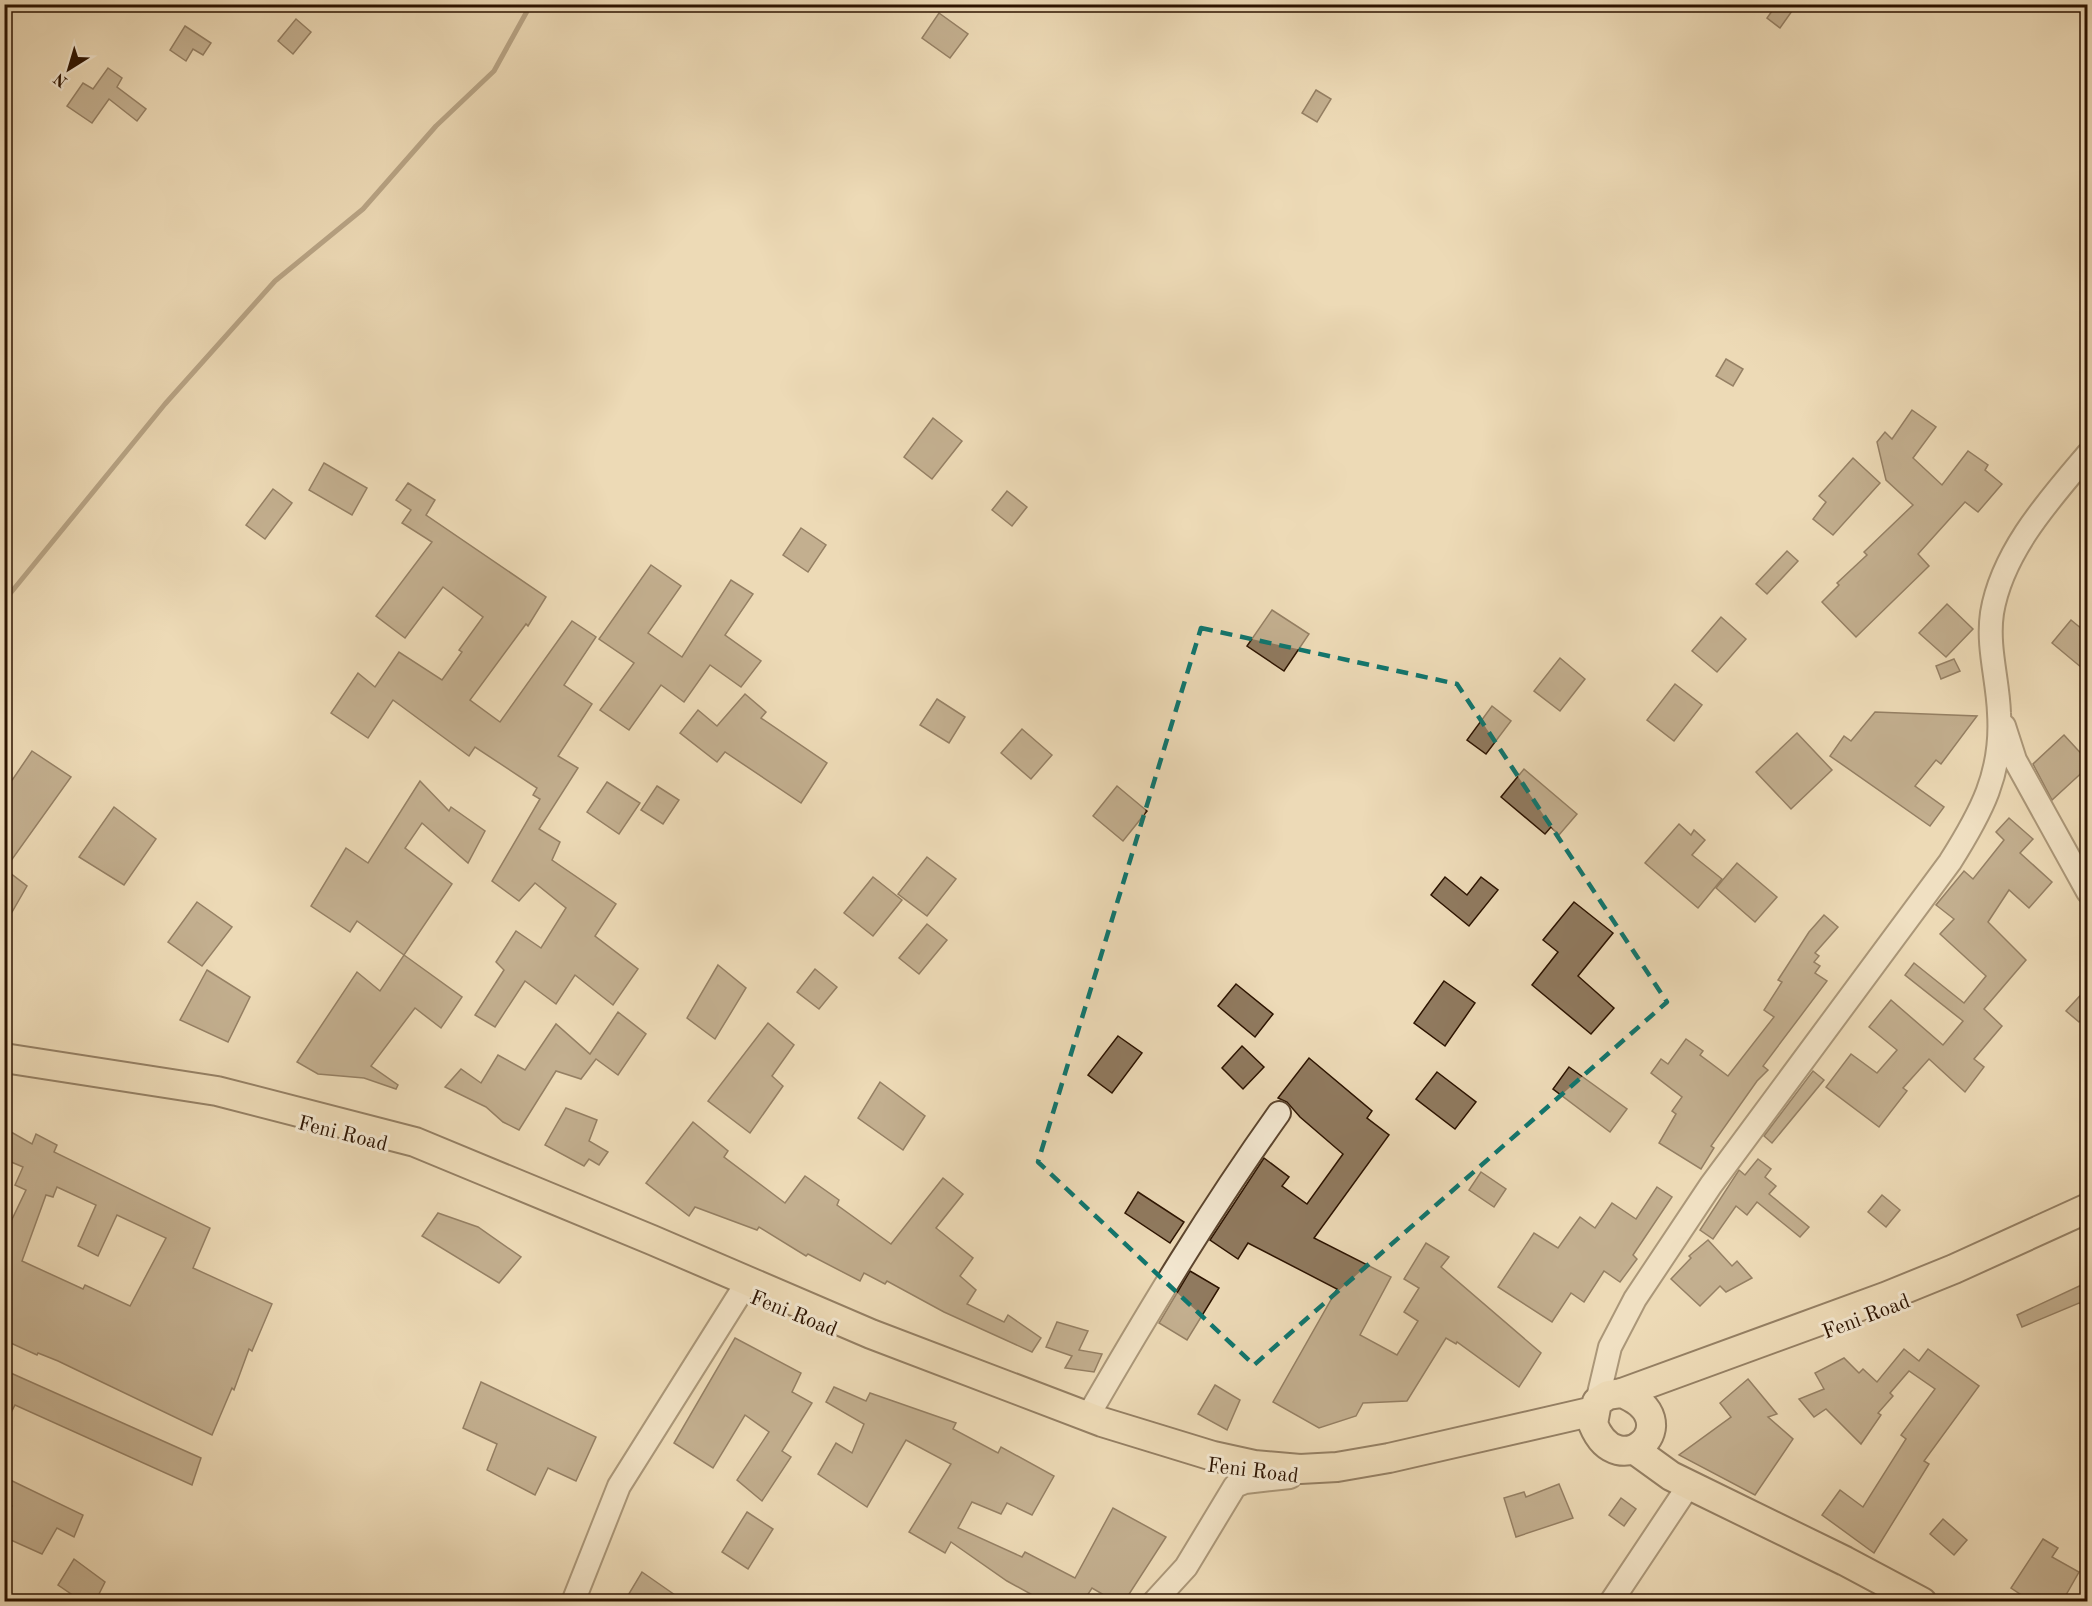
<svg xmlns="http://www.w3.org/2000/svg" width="2092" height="1606" font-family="'Old Standard TT',serif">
  <rect width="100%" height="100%" fill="#eddab7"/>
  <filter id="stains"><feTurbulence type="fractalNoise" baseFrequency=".00333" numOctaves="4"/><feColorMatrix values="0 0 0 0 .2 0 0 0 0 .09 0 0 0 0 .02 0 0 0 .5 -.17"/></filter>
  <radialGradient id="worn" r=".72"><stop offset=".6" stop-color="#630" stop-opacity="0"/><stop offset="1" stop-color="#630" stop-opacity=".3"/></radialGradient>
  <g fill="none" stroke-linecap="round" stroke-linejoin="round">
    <!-- stream -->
    <polyline stroke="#786249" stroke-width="5" points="4,601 165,404 275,281 363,209 436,126 494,71 531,4"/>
  </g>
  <!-- building -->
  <g fill="#907a5f" stroke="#2c1300" stroke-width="1.5" fill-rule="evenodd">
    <polygon points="1777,4 1797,4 1780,28 1767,18"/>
    <polygon points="939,13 968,34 950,58 922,38"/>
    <polygon points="296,19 311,32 293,54 278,41"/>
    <polygon points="185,26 211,43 203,55 193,49 186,61 170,50"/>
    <polygon points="108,68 122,78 117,87 146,109 137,121 109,99 92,123 67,106 83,83 93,89"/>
    <polygon points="1316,90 1331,99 1317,122 1302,113"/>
    <polygon points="1726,359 1743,369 1733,386 1716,376"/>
    <polygon points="1912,410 1936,427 1913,458 1942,485 1968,451 1988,465 1985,470 2002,484 1978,512 1965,502 1918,554 1929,566 1856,637 1822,602 1839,585 1837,583 1867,555 1864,552 1913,505 1886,480 1877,442 1885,432 1892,439"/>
    <polygon points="933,418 962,441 932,479 904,457"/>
    <polygon points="1853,458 1880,483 1833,535 1813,519 1826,502 1819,496"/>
    <polygon points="324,463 367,488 352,515 309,490"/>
    <polygon points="408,483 435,500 426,515 546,597 528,626 526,624 470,700 500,722 572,621 596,637 564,685 592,704 558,756 578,768 539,829 560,842 552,860 616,904 595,936 638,969 613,1005 575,975 556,1004 525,981 495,1027 475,1015 504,970 496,962 516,931 541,948 566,908 535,883 519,901 492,881 540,799 533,795 537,788 475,747 469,756 393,700 368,738 331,713 358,673 375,687 399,652 442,680 462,652 459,650 483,617 443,587 405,638 376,616 432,542 402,523 411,510 396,500"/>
    <polygon points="273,489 292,503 265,539 246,525"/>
    <polygon points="1007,491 1027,507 1012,526 992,510"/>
    <polygon points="801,528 826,545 808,572 783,555"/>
    <polygon points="1787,551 1798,561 1767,594 1756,584"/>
    <polygon points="651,565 681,586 648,633 682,657 731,580 753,594 725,635 761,661 741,687 710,665 684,702 661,685 629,730 600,710 634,663 599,639"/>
    <polygon points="1947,604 1973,629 1946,657 1919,633"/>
    <polygon points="1272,610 1309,634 1284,671 1247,646"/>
    <polygon points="1721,617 1746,639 1717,672 1692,651"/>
    <polygon points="2071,620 2088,634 2088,673 2052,643"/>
    <polygon points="1560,658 1585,679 1560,711 1534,691"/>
    <polygon points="1954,659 1960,671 1941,679 1936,666"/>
    <polygon points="1675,684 1702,705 1674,741 1647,720"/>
    <polygon points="745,694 766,712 761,718 827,763 801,803 725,752 717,762 680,733 698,710 717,726"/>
    <polygon points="937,699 965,717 949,743 920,725"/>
    <polygon points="1492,706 1511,721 1486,754 1467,740"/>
    <polygon points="1875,712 1977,716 1941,764 1936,760 1915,786 1944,807 1930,826 1830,756 1844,736 1851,741"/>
    <polygon points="1022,729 1052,755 1031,779 1001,753"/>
    <polygon points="1797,733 1832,770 1791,809 1756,772"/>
    <polygon points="2064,735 2088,761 2088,767 2052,800 2033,764"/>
    <polygon points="32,751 71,777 5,869 27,886 4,926 4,792"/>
    <polygon points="1524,769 1577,814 1559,835 1551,827 1545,834 1501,797"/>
    <polygon points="420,781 449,811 451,807 485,831 468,863 422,823 405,848 452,884 404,955 357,921 350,932 311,906 346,848 368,863"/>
    <polygon points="607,782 640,803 619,834 587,812"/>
    <polygon points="657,786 679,800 663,824 641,810"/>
    <polygon points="1117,786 1147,811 1123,841 1093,816"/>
    <polygon points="114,807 156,839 124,885 79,857"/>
    <polygon points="2009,818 2033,839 2020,853 2052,882 2029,908 2009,890 1988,922 2026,960 1984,1009 2002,1026 1974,1059 1984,1067 1965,1092 1929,1059 1903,1088 1907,1091 1879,1127 1826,1087 1851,1054 1877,1073 1897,1050 1869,1027 1891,1000 1943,1045 1963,1021 1905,975 1914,963 1964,1003 1986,976 1940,934 1954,919 1936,905 1964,871 1973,879 2004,840 1996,832"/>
    <polygon points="1679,824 1691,835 1694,830 1705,840 1692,855 1722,879 1698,908 1645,863"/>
    <polygon points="927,857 956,879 927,916 898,894"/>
    <polygon points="1737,863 1777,897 1755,922 1716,888"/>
    <polygon points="873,877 902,900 873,936 844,913"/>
    <polygon points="1445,877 1467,895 1481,877 1498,890 1469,926 1431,895"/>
    <polygon points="197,902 232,927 202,966 168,942"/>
    <polygon points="1574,902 1613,933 1578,976 1614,1008 1591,1034 1532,985 1558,952 1543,940"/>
    <polygon points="1824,915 1838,927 1815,953 1819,956 1814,962 1820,966 1815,973 1827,981 1763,1066 1768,1070 1757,1081 1711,1146 1714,1148 1701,1169 1659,1143 1676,1114 1672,1111 1682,1097 1651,1073 1661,1059 1668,1064 1686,1039 1703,1051 1700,1055 1728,1076 1774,1017 1764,1010 1782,982 1778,980 1809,932"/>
    <polygon points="927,924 947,940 919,974 899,958"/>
    <polygon points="404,955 462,997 441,1028 415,1008 371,1066 398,1085 396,1089 364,1078 318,1074 297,1062 357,972 380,991"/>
    <polygon points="718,965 746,988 715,1039 687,1018"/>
    <polygon points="815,969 837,987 819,1009 797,992"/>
    <polygon points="207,970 250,997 228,1042 180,1020"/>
    <polygon points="1444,981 1475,1003 1445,1046 1414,1023"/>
    <polygon points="1236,984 1273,1014 1255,1037 1218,1006"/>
    <polygon points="2088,987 2088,1012 2079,1022 2066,1011"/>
    <polygon points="618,1012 646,1034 618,1075 596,1059 581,1079 556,1071 519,1130 503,1122 486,1107 445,1087 461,1069 481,1083 498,1055 525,1070 556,1024 590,1054"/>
    <polygon points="768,1023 794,1045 772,1076 783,1086 750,1133 708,1101"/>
    <polygon points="1118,1036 1142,1053 1112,1093 1088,1075"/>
    <polygon points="1242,1046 1264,1067 1243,1089 1222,1068"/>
    <polygon points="1309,1058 1372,1111 1367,1118 1389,1135 1314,1238 1391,1277 1360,1335 1397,1355 1418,1321 1404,1312 1419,1288 1404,1279 1426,1243 1449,1257 1441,1267 1541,1353 1519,1387 1457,1342 1456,1344 1446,1338 1407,1401 1363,1403 1356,1416 1319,1428 1273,1402 1337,1289 1248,1243 1238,1259 1210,1240 1264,1158 1289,1177 1282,1186 1307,1204 1343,1154 1300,1117 1287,1102 1278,1098"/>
    <polygon points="1569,1067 1627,1109 1610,1132 1553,1089"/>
    <polygon points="1813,1071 1824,1080 1772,1143 1764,1136"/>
    <polygon points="1437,1072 1476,1102 1455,1129 1416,1099"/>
    <polygon points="880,1082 925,1116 903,1150 858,1118"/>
    <polygon points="566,1108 597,1120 589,1141 608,1152 599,1165 589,1159 584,1166 545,1145"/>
    <polygon points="693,1122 728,1151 724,1157 785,1203 805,1176 839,1200 837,1205 891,1244 943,1178 963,1194 936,1228 973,1258 960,1276 976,1290 967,1304 1004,1322 1008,1315 1041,1338 1032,1352 944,1312 887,1281 885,1284 864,1273 860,1281 808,1254 806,1256 759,1227 757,1230 695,1207 689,1216 646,1183"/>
    <path d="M 4,1128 L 32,1144 L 36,1134 L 57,1145 L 54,1152 L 210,1228 L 193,1268 L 272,1304 L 252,1351 L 249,1349 L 234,1390 L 232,1388 L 212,1435 L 58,1361 L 38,1353 L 37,1355 L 4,1340 L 4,1236 L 26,1190 L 15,1185 L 23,1167 L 4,1159 ZM 57,1187 L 96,1205 L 78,1246 L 98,1256 L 117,1215 L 166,1238 L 130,1306 L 85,1285 L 83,1289 L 22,1261 L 46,1195 L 53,1197 Z"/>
    <polygon points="1758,1159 1771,1169 1765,1177 1776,1186 1769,1194 1809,1227 1800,1237 1757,1202 1747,1215 1736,1206 1713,1239 1700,1230 1739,1170 1745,1175"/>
    <polygon points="1481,1172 1506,1189 1494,1207 1469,1190"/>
    <polygon points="1657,1187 1672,1197 1633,1255 1637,1259 1620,1282 1604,1271 1584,1302 1571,1293 1552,1322 1498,1287 1534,1233 1558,1248 1580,1217 1595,1228 1612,1203 1636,1219"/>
    <polygon points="1138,1192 1184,1222 1170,1243 1125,1213"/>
    <polygon points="1882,1195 1900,1210 1886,1227 1868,1212"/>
    <polygon points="438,1213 478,1227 521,1257 499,1283 422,1236"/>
    <polygon points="1708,1240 1732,1266 1737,1261 1752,1278 1726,1292 1720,1286 1700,1306 1671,1279 1691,1258 1689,1256"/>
    <polygon points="1190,1271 1219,1288 1187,1340 1159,1323"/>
    <polygon points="2088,1282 2088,1309 2079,1303 2022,1327 2017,1315"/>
    <polygon points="1057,1322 1088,1331 1079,1350 1102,1354 1094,1372 1065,1368 1072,1356 1046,1347"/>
    <polygon points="735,1338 801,1373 792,1392 812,1403 782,1451 791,1457 762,1501 737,1480 769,1432 745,1415 713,1468 674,1443"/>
    <polygon points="1904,1349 1919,1361 1928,1349 1979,1386 1924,1461 1929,1464 1874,1553 1822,1515 1840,1490 1863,1507 1906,1439 1901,1435 1935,1389 1909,1371 1890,1393 1893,1396 1878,1413 1881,1415 1861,1444 1826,1409 1814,1417 1799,1399 1824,1389 1815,1373 1844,1358 1859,1373 1863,1369 1877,1382"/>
    <polygon points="4,1370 201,1458 192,1485 15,1405 4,1426"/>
    <polygon points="1748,1379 1777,1414 1768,1417 1793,1439 1755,1495 1679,1455 1731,1417 1720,1403"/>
    <polygon points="481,1382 596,1437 576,1481 548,1468 535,1495 487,1470 497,1444 463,1428"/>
    <polygon points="1215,1385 1240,1400 1227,1430 1198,1414"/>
    <polygon points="834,1387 866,1401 870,1393 956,1423 953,1429 998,1453 1001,1447 1054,1476 1032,1515 1007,1503 1001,1514 972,1502 958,1528 1022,1557 1025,1552 1075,1578 1113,1508 1166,1537 1124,1602 1116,1602 1092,1588 1083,1602 1045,1602 1007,1581 951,1542 945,1553 909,1532 951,1464 906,1440 867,1507 818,1474 836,1443 852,1453 864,1424 826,1402"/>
    <polygon points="4,1477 83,1515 74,1537 57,1528 42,1554 4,1537 4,1521 12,1506 4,1503"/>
    <polygon points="1559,1484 1573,1518 1516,1537 1504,1498 1524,1492 1526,1497"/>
    <polygon points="1621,1498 1636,1509 1624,1526 1609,1515"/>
    <polygon points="747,1512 773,1529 748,1569 722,1552"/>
    <polygon points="1943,1519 1967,1540 1954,1555 1930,1534"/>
    <polygon points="2043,1539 2058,1548 2052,1557 2079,1572 2062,1602 2032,1602 2011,1588"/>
    <polygon points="74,1559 105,1582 95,1602 83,1602 58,1585"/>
    <polygon points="642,1572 685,1602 624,1602"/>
  </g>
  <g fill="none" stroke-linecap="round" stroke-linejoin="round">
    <!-- minor casing -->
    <g stroke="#5c452e" stroke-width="26">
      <g id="minor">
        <polyline points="2004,726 2015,760 2088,892"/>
        <path d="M 1597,1402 L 1610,1347 L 1635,1299 L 1711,1185 L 1950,862 C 1981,813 2003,773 1999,713 C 1998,680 1987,647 1992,613 C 2002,552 2049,500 2088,454"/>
        <path d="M 1088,1416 C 1148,1312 1209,1211 1279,1113"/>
        <polyline points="573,1602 619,1486 741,1292"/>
        <polyline points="1154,1602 1186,1567 1235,1486 1245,1482 1290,1477"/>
        <polyline points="1611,1602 1689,1485"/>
      </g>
    </g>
    <!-- major casing -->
    <g stroke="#2c1300" stroke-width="32">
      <g id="major">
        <polyline points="4,1058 217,1091 415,1142 652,1240 871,1334 1102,1422 1213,1456 1254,1465 1300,1469 1337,1467 1389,1458 1594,1411"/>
        <polyline points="1622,1393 1885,1297 1954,1269 2088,1208"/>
        <path d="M 1622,1393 C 1691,1421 1619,1488 1593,1424 L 1597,1402 L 1608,1395 Z"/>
        <polyline points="1635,1450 1671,1476 1845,1561 1922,1602"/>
      </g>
    </g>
    <!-- minor -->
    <use href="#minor" stroke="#f3e7d0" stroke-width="22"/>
    <!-- major -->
    <use href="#major" stroke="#eddab7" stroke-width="28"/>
  </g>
  <!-- marked area -->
  <path d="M0 0H2092V1606H0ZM 1201,628 L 1457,684 L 1667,1002 L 1254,1365 L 1038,1162 Z" fill="#eddab7" fill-opacity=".55" fill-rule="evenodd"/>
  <path fill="none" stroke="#0f766e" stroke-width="4.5" stroke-dasharray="12 8" stroke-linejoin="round" d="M 1201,628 L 1457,684 L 1667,1002 L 1254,1365 L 1038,1162 Z"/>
  <g text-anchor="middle" stroke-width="6" stroke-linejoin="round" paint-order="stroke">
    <!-- street labels -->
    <g font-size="21" fill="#2c1300" stroke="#f3e7d0">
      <text transform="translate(343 1133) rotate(14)" y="7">Feni Road</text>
      <text transform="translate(794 1313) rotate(22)" y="7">Feni Road</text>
      <text transform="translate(1866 1316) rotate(-21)" y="7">Feni Road</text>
      <text transform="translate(1253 1470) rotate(7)" y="7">Feni Road</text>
    </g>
  </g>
  <!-- margin -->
  <rect width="2092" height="1606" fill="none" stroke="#eddab7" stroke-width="24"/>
  <rect x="6" y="6" width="2080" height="1594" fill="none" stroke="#2c1300" stroke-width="3"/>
  <rect x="12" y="12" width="2068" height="1582" fill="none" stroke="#2c1300" stroke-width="1.5"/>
  <!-- north arrow -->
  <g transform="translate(69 69) rotate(217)" stroke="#f3e7d0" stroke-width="4.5" paint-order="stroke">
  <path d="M0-4.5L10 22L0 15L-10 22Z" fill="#2c1300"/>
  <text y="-9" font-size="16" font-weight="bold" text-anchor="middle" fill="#2c1300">N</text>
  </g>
  <rect width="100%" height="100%" filter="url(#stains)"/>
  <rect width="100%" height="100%" fill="url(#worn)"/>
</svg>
